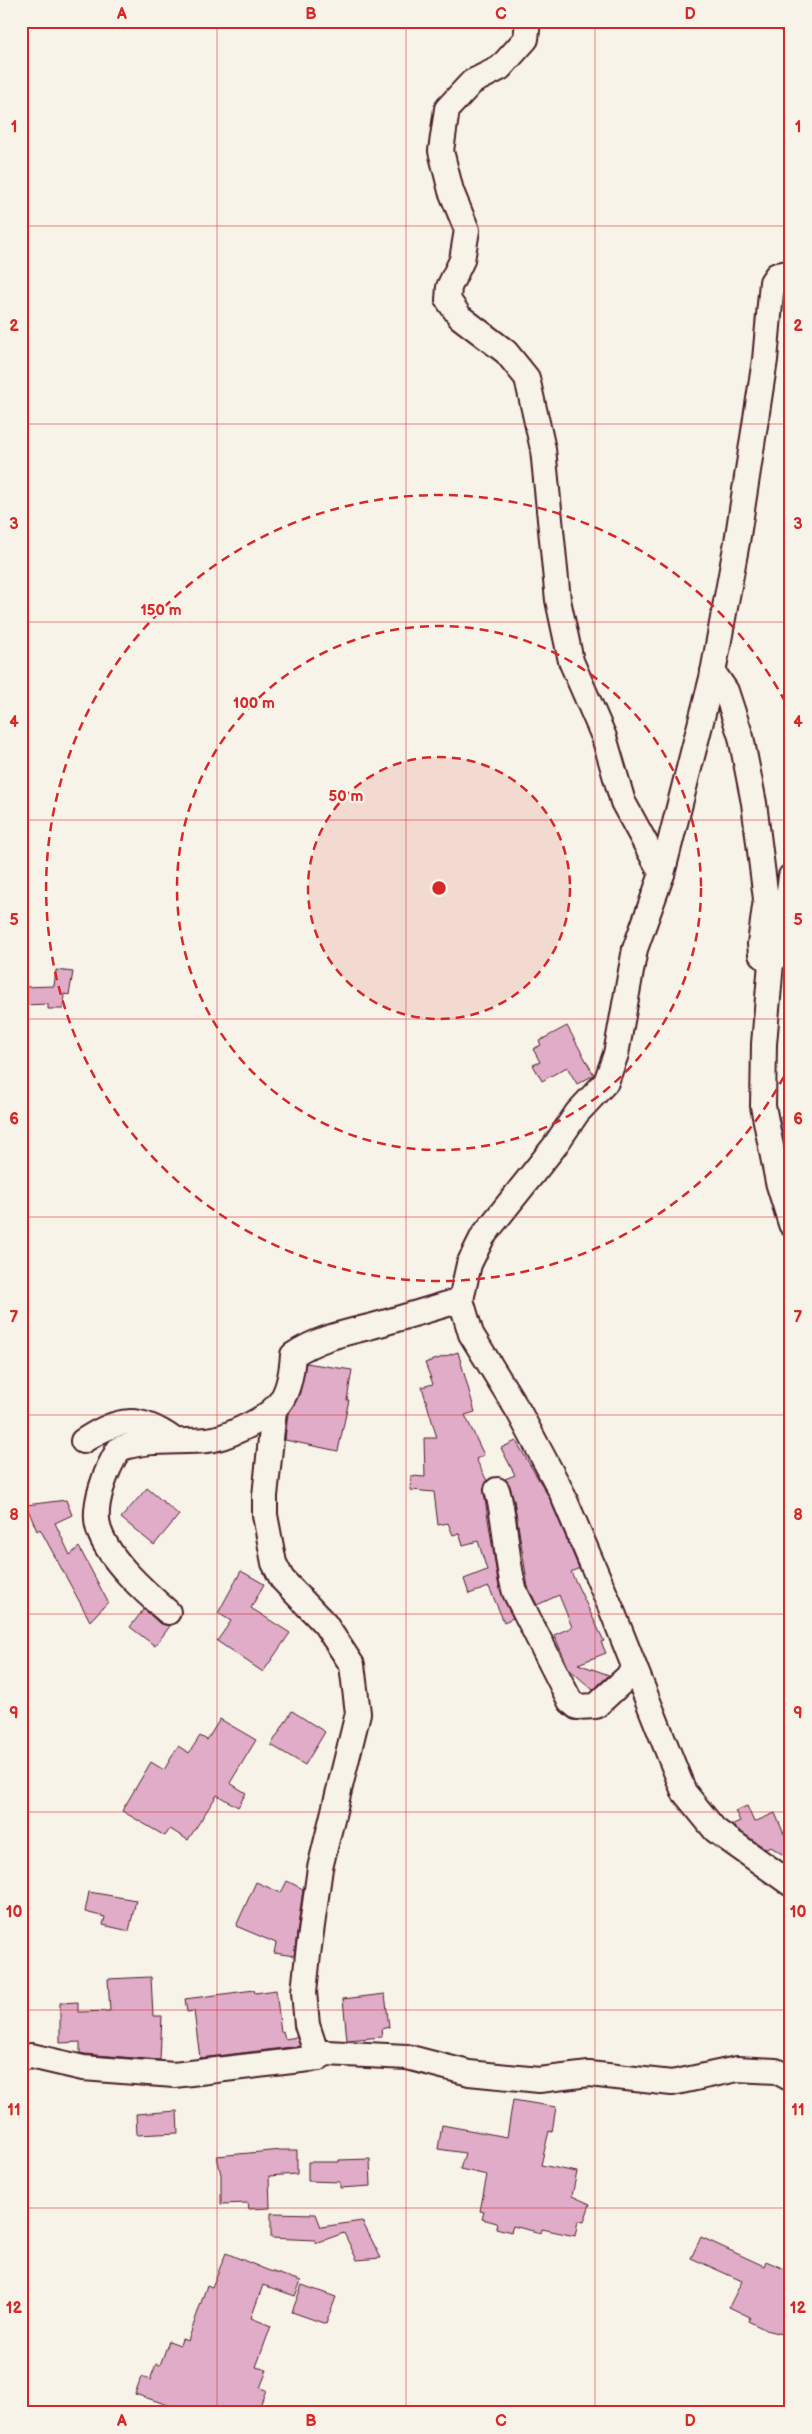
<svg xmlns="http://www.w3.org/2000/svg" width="812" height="2434" font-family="'Balsamiq Sans',sans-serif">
  <rect width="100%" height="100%" fill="#f7f3e8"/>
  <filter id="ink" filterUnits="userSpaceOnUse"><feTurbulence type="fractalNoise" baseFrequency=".02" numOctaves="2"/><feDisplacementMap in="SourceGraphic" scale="10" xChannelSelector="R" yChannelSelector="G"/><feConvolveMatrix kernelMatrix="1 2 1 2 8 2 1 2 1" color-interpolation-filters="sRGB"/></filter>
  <g filter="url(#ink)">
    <!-- building -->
    <g fill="#e0acc7" stroke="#4a1f2b">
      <polygon points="56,970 73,972 69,995 64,994 63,1009 48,1009 48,1004 24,1005 23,987 54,986"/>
      <polygon points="567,1026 594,1075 577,1084 567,1067 542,1081 533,1065 540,1062 533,1049 541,1045 539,1041"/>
      <polygon points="791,1114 791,1156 787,1156 779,1118"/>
      <polygon points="458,1352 475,1412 465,1415 484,1455 476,1459 487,1481 484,1493 498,1582 503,1598 513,1618 504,1622 489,1587 469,1594 464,1579 487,1570 478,1541 463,1545 459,1533 453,1535 448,1523 438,1525 434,1492 410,1490 411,1476 425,1477 424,1438 437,1438 422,1387 433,1384 425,1363"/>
      <polygon points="306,1363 352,1370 347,1400 349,1400 338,1451 285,1440 288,1414 299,1396"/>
      <polygon points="516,1441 549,1497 579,1568 571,1572 604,1641 601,1642 606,1653 578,1664 609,1675 593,1690 569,1669 554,1635 572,1627 559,1595 537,1605 528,1587 514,1500 510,1486 505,1479 515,1475 501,1448"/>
      <polygon points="147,1488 179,1515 154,1545 121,1518"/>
      <polygon points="66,1500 72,1515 55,1523 70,1555 79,1547 108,1602 90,1621 40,1529 37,1531 26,1505"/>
      <polygon points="241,1571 264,1584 251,1608 290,1633 263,1672 217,1641 231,1621 218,1613"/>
      <polygon points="144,1609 159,1623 170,1626 155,1646 130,1627"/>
      <polygon points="292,1711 325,1732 305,1765 271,1745"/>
      <polygon points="220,1719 256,1740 230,1783 246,1793 238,1807 217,1795 188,1840 170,1829 165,1836 122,1811 151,1762 164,1770 178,1746 189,1753 200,1736 207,1740"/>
      <polygon points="747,1806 754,1822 775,1813 784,1834 791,1838 791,1860 771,1847 766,1849 731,1825 740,1821 735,1811"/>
      <polygon points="287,1881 303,1889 294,1956 274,1953 276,1943 236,1926 256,1882 281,1893"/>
      <polygon points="89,1892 136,1900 129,1931 103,1925 105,1917 85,1912"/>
      <polygon points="151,1977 153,2016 162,2016 160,2060 85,2054 80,2053 80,2042 60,2043 60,2003 78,2002 78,2012 110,2011 108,1979"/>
      <polygon points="254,1990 255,1993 276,1990 281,2032 283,2031 285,2039 297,2037 300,2046 200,2058 194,2011 187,2012 185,1999"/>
      <polygon points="385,1994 389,2027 381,2029 382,2037 347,2040 343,1999"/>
      <polygon points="513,2100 556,2107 552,2132 549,2131 541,2165 577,2172 572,2196 590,2204 584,2222 578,2221 575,2236 542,2229 541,2233 513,2226 511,2232 496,2228 497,2223 482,2219 484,2212 480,2211 487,2175 460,2169 465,2153 438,2149 442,2125 507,2137"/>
      <polygon points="177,2111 178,2133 137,2135 136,2114"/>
      <polygon points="282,2150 297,2150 297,2174 269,2176 270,2208 249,2209 248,2203 221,2204 221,2175 217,2156"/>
      <polygon points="370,2159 371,2186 340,2188 340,2182 308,2181 308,2162 339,2162 339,2160"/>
      <polygon points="271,2213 316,2214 321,2227 362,2221 381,2258 357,2260 344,2233 316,2243 315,2240 271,2238"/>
      <polygon points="701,2237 764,2266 766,2261 791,2272 791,2322 787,2335 766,2330 748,2321 750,2317 729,2307 742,2281 691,2258"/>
      <polygon points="226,2253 267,2270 301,2281 295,2296 263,2285 251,2318 271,2326 256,2367 267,2370 260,2388 266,2390 258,2411 251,2409 250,2413 192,2413 135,2394 141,2377 150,2380 156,2364 160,2365 169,2341 180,2345 182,2339 188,2341 207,2285 212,2287"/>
      <polygon points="302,2285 336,2297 326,2324 292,2312"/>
    </g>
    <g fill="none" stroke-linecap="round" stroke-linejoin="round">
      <!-- minor casing -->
      <g stroke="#4a1f2b" stroke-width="28">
        <g id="minor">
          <polyline points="528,21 526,39 500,68 472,82 447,109 441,151 451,191 467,230 462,260 449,287 448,300 460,317 506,352 527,378 543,449 558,600 571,661 604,737 623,802 662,874"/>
          <polyline points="790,21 791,22"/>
          <polyline points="791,277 788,273 777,275 772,282 765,360 737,542 712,678 662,874 635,949 616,1054 606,1082 577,1113 554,1147 483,1236 469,1264 461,1300 471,1334 519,1412 561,1491 611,1608 684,1792 715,1830 791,1884"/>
          <polyline points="713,672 726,691 741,737 754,803 766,899 760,944 761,954 771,963 781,952 791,876"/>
          <polyline points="771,963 764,1044 763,1106 778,1182 791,1224"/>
          <polyline points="274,1410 265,1496 265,1515 274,1563 282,1579 325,1624 352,1665 358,1713 320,1868 308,1954 304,1992 307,2025 318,2058"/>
          <path d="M 83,1441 C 119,1418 138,1414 174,1440"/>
          <path d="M 497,1490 C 507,1523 505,1559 515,1592 L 570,1701 L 577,1707 L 596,1706 L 635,1670"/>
          <path d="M 168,1612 C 145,1592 109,1560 99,1530 C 91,1506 107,1468 119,1449 C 148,1438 177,1443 207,1440 C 220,1439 231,1434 243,1428 C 281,1411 290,1396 293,1355 C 322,1336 347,1333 380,1324 C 407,1316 434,1308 461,1300"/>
          <polyline points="21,2058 31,2056 83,2068 174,2075 318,2058 326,2053 407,2057 469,2073 539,2080 589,2074 672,2083 737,2069 776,2071 791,2079"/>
        </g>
      </g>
      <!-- minor -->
      <use href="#minor" stroke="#f7f3e8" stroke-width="24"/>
    </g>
  </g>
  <!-- grid -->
  <path fill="none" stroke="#d62828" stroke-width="1" stroke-opacity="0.55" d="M 217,21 L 217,2413M 406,21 L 406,2413M 595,21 L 595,2413M 21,226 L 791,226M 21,424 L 791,424M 21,622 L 791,622M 21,820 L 791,820M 21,1019 L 791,1019M 21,1217 L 791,1217M 21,1415 L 791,1415M 21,1614 L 791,1614M 21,1812 L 791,1812M 21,2010 L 791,2010M 21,2208 L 791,2208"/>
  <!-- distance rings -->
  <circle cx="439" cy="888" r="131" fill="#d62828" fill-opacity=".12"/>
  <g fill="none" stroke="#d62828" stroke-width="2.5" stroke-dasharray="9 6">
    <circle cx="439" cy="888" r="131"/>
    <circle cx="439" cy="888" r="262"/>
    <path d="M791 1063A393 393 0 1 1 791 713"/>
  </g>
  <circle cx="439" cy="888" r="8" fill="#d62828" stroke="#f7f3e8" stroke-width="2.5"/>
  <g font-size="15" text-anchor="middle" font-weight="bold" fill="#d62828" stroke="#f7f3e8" stroke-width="5" stroke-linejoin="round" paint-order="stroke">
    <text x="161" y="615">150 m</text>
    <text x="254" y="708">100 m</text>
    <text x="346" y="801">50 m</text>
  </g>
  <!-- margin -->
  <rect width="812" height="2434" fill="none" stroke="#f7f3e8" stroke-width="55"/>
  <rect x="28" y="28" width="756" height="2378" fill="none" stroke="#d62828" stroke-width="2"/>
  <g font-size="16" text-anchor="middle" font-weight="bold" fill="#d62828">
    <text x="122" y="19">A</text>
    <text x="311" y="19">B</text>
    <text x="501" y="19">C</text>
    <text x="690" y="19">D</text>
    <text x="14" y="132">1</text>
    <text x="798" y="132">1</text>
    <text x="14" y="331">2</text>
    <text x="798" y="331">2</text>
    <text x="14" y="529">3</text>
    <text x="798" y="529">3</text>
    <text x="14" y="727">4</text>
    <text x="798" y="727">4</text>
    <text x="14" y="925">5</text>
    <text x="798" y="925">5</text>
    <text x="14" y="1124">6</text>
    <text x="798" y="1124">6</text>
    <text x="14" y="1322">7</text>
    <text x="798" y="1322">7</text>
    <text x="14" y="1520">8</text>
    <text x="798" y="1520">8</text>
    <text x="14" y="1718">9</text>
    <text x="798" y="1718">9</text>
    <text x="14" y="1917">10</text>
    <text x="798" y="1917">10</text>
    <text x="14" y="2115">11</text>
    <text x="798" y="2115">11</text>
    <text x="14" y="2313">12</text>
    <text x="798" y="2313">12</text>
    <text x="122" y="2426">A</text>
    <text x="311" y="2426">B</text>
    <text x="501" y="2426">C</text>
    <text x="690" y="2426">D</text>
  </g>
</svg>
